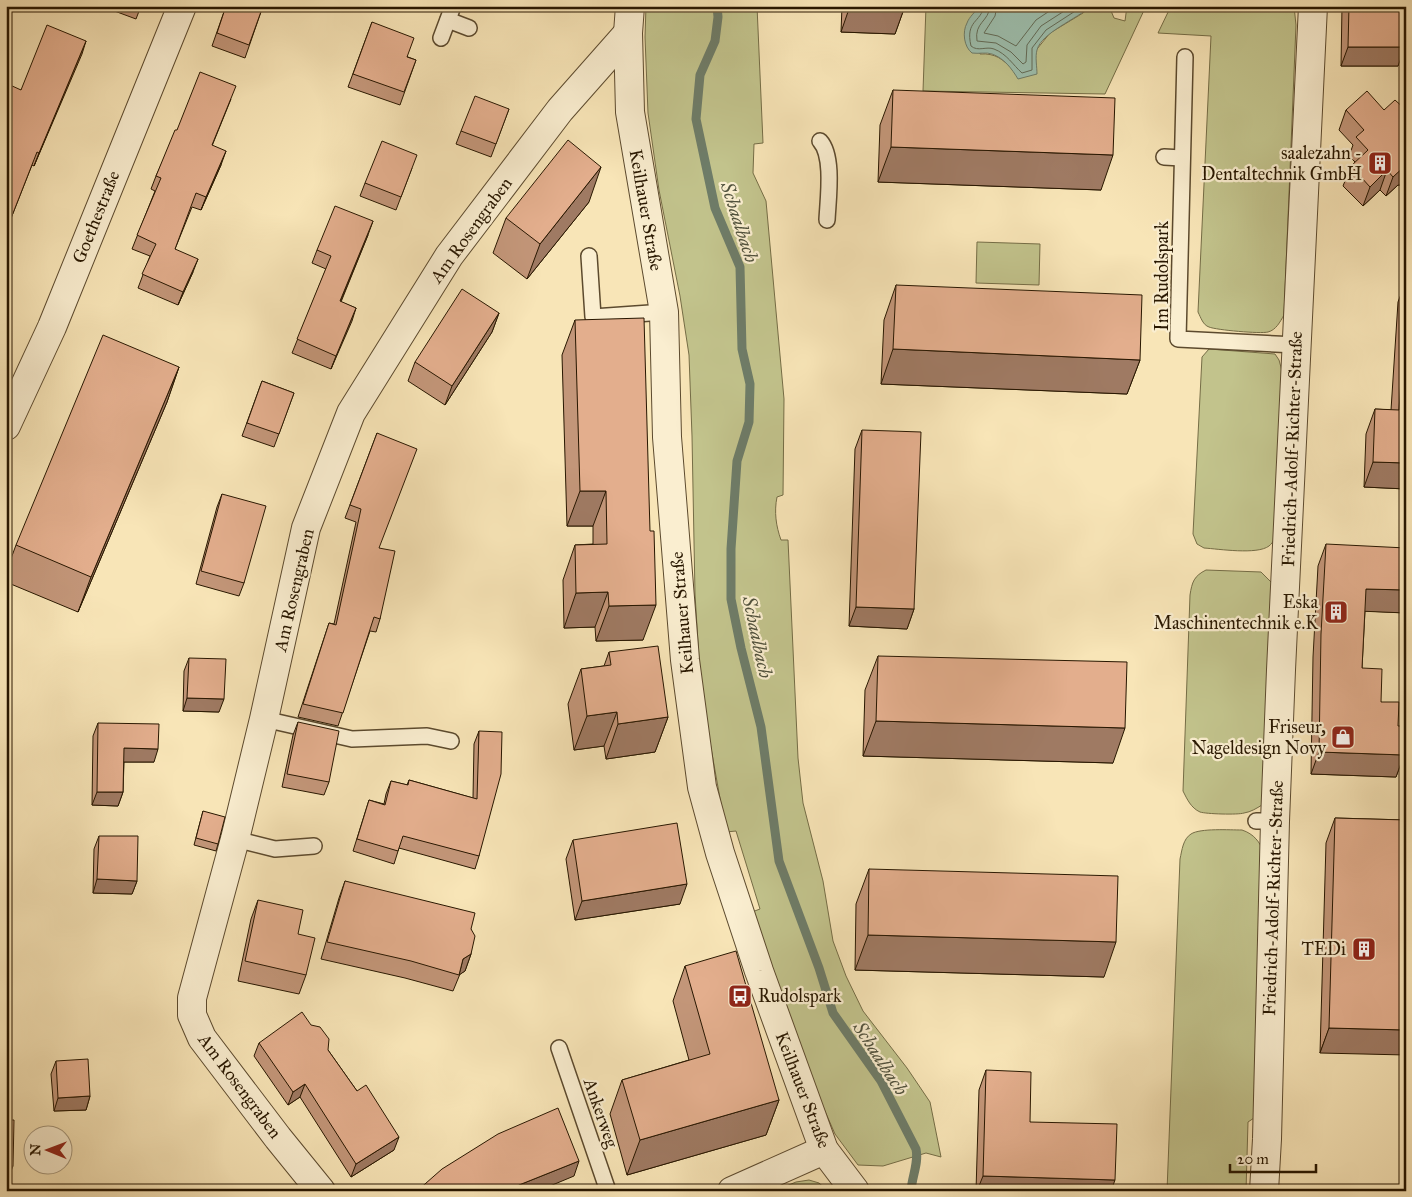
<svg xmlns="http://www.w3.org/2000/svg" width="1412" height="1197" font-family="'IM FELL Great Primer',serif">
  <rect width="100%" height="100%" fill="#f8e5b7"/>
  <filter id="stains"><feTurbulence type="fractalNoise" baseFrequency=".004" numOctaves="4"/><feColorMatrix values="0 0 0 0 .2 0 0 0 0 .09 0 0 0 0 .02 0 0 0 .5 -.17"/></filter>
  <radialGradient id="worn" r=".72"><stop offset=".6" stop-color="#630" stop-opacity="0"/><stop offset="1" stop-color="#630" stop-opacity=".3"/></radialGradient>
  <!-- green -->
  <g fill="#c2c38c" stroke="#756d46">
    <path d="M 646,6 L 757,6 L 763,143 L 754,144 L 753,173 L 766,201 L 784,399 L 783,495 L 777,497 C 774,512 776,526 781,540 L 788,540 L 798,758 L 803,803 L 823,881 L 833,941 L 846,976 L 863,1011 L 907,1068 L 930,1102 L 941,1157 L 926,1153 L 883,1166 L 858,1165 L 835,1134 L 806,1068 L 752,912 L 760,909 L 736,831 L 726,832 L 701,692 L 695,594 L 692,436 L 689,355 L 680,296 L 659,190 L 648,113 L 645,37 Z"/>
    <path d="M 926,6 L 980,6 L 974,14 L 980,54 C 995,53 1003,59 1013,70 L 1037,49 L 1050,33 L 1083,13 L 1091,6 L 1109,6 L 1114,18 L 1125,21 L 1127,6 L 1146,6 L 1105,94 L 923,91 Z"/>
    <path d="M 1171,6 L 1294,6 L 1296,25 L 1284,315 C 1280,322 1276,330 1268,332 C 1261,334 1216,330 1209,327 C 1203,325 1201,318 1198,312 L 1211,36 L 1158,33 Z"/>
    <polygon points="977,242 1040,244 1039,285 976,283"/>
    <path d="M 1209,349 L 1275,354 L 1279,360 L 1282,371 L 1277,532 C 1275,537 1274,542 1269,546 C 1257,555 1219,549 1204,548 L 1197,544 L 1193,534 L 1202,357 Z"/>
    <path d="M 1206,570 L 1261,572 L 1273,584 L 1262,805 C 1257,808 1251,812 1244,813 C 1238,815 1206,814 1200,812 C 1191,808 1187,799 1183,791 L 1190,595 C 1192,582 1194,576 1206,570 Z"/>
    <path d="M 1242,830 C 1254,834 1260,842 1264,853 L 1254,1118 L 1248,1122 L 1246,1191 L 1167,1191 L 1180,859 C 1182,850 1183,839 1191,834 C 1200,828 1230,830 1242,830 Z"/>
    <polygon points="809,1180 819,1183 828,1191 780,1191 779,1189 796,1182"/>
  </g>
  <!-- water -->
  <path fill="#9dbfae" stroke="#6e7c68" d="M 980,6 L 1091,6 C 1077,19 1041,33 1037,50 C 1035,57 1037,67 1037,74 L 1018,79 C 1012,69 1004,58 992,54 C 987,52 978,54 972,53 C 964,47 962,32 967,23 C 969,17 976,11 980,6 Z"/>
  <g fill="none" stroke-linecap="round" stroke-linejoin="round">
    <!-- shore -->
    <g stroke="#626b57" stroke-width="1">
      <path d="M 984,6 C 981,23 965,20 971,46 C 978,52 986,46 994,49 C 1007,54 1013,65 1022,73 L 1032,70 L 1032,48 L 1046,30 L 1083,6"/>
      <path d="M 990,6 C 989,22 974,22 977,41 L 996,43 L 1011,52 L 1023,64 L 1026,62 L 1027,45 L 1041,26 L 1072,6"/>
      <polyline points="997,6 995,16 984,33 998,36 1016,46 1036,20 1057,6"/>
    </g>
    <!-- stream -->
    <path stroke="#6e7c68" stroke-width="9" d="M 717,6 L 718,17 L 715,41 L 700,75 L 696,119 L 715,208 L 740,267 L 742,349 L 750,384 L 749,422 L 737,461 L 731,549 L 731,599 L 741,648 L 761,727 L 779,861 L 819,968 L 833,1013 L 881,1081 L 916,1149 C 919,1163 912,1176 911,1191"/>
    <!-- lane casing -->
    <g stroke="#5c4a2e" stroke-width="18">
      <g id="lane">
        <polyline points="448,20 469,28"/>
        <polyline points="441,38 453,6"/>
        <polyline points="1185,57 1178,339 1296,345"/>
        <path d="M 820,141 C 834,156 828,199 827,220"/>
        <polyline points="1164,157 1182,158"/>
        <polyline points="589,256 593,317 664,312"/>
        <polyline points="264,719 352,739 427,736 451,741"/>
        <polyline points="1256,821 1275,821"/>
        <polyline points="235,839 275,849 314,846"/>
        <polyline points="559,1048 608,1191"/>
      </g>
    </g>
    <!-- street casing -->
    <g stroke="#5c4a2e" stroke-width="30">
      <g id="street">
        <polyline points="630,6 628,33 630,112 664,312 667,437 685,660 702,787 720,853 759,971 824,1150 855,1191"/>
        <polyline points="6,426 52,327 182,6"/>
        <polyline points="321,1191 278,1138 202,1038 192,1015 192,998 235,839 264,719 306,528 351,413 449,256 560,110 628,33"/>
        <polyline points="732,1191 824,1150"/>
        <polyline points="1264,1191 1267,1139 1275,821 1281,670 1313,6"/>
      </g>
    </g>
    <!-- lane -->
    <use href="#lane" stroke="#faeed0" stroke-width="15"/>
    <!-- street -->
    <use href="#street" stroke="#faeed0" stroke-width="28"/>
  </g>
  <!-- wall -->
  <g fill="#c39679" stroke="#281700">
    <polygon points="101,6 141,6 136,19"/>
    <polygon points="226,6 263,6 245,58 212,46"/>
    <polygon points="842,6 905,6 895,34 841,32"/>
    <polygon points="1342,6 1406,6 1405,34 1398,66 1341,66"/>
    <polygon points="372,22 408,57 416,60 400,105 348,87"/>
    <polygon points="86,41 34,166 32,165 6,231 6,94 21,90"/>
    <polygon points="893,90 1101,190 878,182 880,125"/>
    <polygon points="231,99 212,146 221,165 201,210 192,207 175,249 193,272 178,305 138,288 150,256 132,249 155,191 151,189 156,176 177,130"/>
    <polygon points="509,109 491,157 456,144 461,131"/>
    <polygon points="1346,110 1406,110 1406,185 1398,185 1386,196 1380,190 1363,206 1343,186 1351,166 1355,162 1349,156 1353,145 1339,130"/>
    <polygon points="412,168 396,210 360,196 365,183"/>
    <polygon points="589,202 527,279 493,253 506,218"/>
    <polygon points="368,235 341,302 356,308 331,369 292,353 326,269 312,263 317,250"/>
    <polygon points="1406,281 1406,489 1364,487 1366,434 1375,409 1391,410 1398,302"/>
    <polygon points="896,285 1140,360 1127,394 881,384 884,320"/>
    <polygon points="499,313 492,332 445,405 408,381 415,362"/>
    <polygon points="575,320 643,640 596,641 595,627 564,628 563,580 575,545 593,544 593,526 567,526 562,355"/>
    <polygon points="179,367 167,402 78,612 6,582 6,572 16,545"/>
    <polygon points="262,381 294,393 274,447 242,436"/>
    <polygon points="862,430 914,609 907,629 849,626 855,449"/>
    <polygon points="377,433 380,619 376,632 370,631 338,726 298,717 329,623 334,624 356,522 345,518"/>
    <polygon points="1406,492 1406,515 1405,515"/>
    <polygon points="222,494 244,583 239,596 196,584 217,507"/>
    <polygon points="1326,544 1406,613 1365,611 1362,668 1381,702 1398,726 1404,755 1396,777 1311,774 1313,657 1318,566"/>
    <polygon points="609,652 668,717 655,752 606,759 604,746 574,750 568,704 581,669 604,666"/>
    <polygon points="878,656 1113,763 863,756 865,690"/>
    <polygon points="189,658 219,712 183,711 184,671"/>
    <polygon points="298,722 329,782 324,795 282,787 293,735"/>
    <polygon points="98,723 154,762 124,762 123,792 118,806 92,805 93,736"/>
    <polygon points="479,731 479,856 475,869 399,848 394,864 353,851 369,800 384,804 386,794 391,781 407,785 409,780 473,798 474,744"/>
    <polygon points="203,811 218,844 216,851 194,845"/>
    <polygon points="1335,818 1406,820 1320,1053 1326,843"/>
    <polygon points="99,836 137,881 132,894 93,893 94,849"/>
    <polygon points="573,840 680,904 575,920 566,859"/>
    <polygon points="869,869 1104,977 855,970 856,904"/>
    <polygon points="345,881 471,929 471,954 465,971 460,974 453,991 405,978 321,959 339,898"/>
    <polygon points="258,900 306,975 299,994 238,981 251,919"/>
    <polygon points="685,966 779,1100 766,1135 627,1175 610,1114 622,1080 689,1060 673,1001"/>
    <polygon points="259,1043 328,1050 357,1091 394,1150 351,1177 300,1097 288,1105 254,1056"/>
    <polygon points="56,1061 90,1096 86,1110 54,1111 51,1074"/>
    <polygon points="986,1070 1030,1122 1111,1191 976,1191 979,1090"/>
  </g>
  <!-- shaded-wall -->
  <g fill="#9f7a63" stroke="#281700">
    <polygon points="850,6 905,6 895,34 841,32"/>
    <polygon points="86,41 82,54 34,166 39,153"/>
    <polygon points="1348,47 1405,47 1398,66 1341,66"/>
    <polygon points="891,147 1113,155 1101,190 878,182"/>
    <polygon points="226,151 221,165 201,210 206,197"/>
    <polygon points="1405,165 1406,165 1406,185 1398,185 1386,196 1393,177"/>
    <polygon points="601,167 589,202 527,279 540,244"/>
    <polygon points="1387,170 1380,190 1363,206 1370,187"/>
    <polygon points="373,221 368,235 335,315 340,301"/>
    <polygon points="198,259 193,272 178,305 183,292"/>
    <polygon points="356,308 352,321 331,369 336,356"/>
    <polygon points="499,313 492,332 445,405 452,386"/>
    <polygon points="893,349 1140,360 1127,394 881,384"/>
    <polygon points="179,367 167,402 78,612 91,577"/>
    <polygon points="1373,462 1406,463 1406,489 1364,487"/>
    <polygon points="580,491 606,491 593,526 567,526"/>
    <polygon points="1366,589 1406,590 1406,613 1358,611"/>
    <polygon points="608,592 595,627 564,628 576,593"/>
    <polygon points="656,605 643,640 596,641 609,606"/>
    <polygon points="856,607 914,609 907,629 849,626"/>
    <polygon points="187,698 224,699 219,712 183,711"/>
    <polygon points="617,712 604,746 574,750 587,716"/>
    <polygon points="668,717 655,752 606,759 618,724"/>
    <polygon points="876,721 1125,728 1113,763 863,756"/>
    <polygon points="124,748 158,749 154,762 119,762"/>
    <polygon points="1319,752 1404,755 1396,777 1311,774"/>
    <polygon points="97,792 123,792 118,806 92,805"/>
    <polygon points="97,879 137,881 132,894 93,893"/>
    <polygon points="687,884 680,904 575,920 582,901"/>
    <polygon points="868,935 1116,942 1104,977 855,970"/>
    <polygon points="471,954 465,971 459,975 463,959"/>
    <polygon points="1329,1028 1406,1030 1406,1055 1320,1053"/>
    <polygon points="305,1084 300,1097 288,1105 293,1092"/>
    <polygon points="90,1096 86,1110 54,1111 58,1098"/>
    <polygon points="779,1100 766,1135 627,1175 640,1140"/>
    <polygon points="399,1137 394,1150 351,1177 356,1164"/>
    <polygon points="579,1161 574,1176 538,1191 511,1191 519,1185"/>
    <polygon points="6,1166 13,1166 8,1179 6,1179"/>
    <polygon points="983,1176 1115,1180 1111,1191 977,1191"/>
  </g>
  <!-- building -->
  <g fill="#e3ae8d" stroke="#281700">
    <polygon points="226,6 263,6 249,45 217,33"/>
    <polygon points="1349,6 1406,6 1405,47 1348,47"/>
    <polygon points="372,22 414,38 407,57 416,60 404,92 353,74"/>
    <polygon points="47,25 86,41 39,153 37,152 6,231 6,127 8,123 6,122 6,94 10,85 21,90"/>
    <polygon points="200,72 236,86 212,145 226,151 206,197 196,193 175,249 198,259 183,292 142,274 156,244 137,235 161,178 156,176 175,130 177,130"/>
    <polygon points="893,90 1115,98 1113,155 891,147"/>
    <polygon points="1367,91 1384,110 1395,100 1406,110 1406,165 1393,177 1387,170 1370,187 1351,166 1368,150 1356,137 1364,130 1346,110"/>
    <polygon points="475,96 509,109 496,144 461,131"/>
    <polygon points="568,140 601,167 540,244 506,218"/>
    <polygon points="382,141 417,155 401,197 365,183"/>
    <polygon points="335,206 373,221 340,301 356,308 336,356 297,339 331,256 317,250"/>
    <polygon points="896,285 1142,295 1140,360 893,349"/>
    <polygon points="462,289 499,313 452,386 415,362"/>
    <polygon points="1406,302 1406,463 1373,462 1375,409 1399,410"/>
    <polygon points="644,318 650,531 654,531 656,605 609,606 608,592 576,593 575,545 607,544 606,491 580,491 575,320"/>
    <polygon points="103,335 179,367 91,577 16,545"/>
    <polygon points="262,381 294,393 279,434 247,423"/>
    <polygon points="862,430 921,432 914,609 856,607"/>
    <polygon points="377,433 417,449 379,548 395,551 380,619 374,617 343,713 303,704 329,623 336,625 361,509 350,505"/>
    <polygon points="222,494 266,506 244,583 201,571"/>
    <polygon points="1326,544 1406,548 1406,590 1366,589 1362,668 1382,669 1381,702 1399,702 1398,726 1405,726 1404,755 1319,752 1321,634"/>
    <polygon points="658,646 668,717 618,724 617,712 587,716 581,669 611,665 609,652"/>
    <polygon points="878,656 1127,662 1125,728 876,721"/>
    <polygon points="189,658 226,659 224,699 187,698"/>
    <polygon points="298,722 339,731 329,782 287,774"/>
    <polygon points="98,723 159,724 158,749 124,748 123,792 97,792"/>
    <polygon points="479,731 502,732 501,774 479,856 403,836 398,851 357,839 369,800 385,805 391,781 408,785 409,780 477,799"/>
    <polygon points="203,811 225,817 218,844 196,838"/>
    <polygon points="1335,818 1406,820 1406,1030 1329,1028"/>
    <polygon points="677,823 687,884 582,901 573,840"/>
    <polygon points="99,836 138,836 137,881 97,879"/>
    <polygon points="869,869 1118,876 1116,942 868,935"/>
    <polygon points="345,881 475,913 471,929 475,936 471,954 463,959 459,975 411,961 327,942"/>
    <polygon points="258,900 303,910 298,934 315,938 306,975 245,961"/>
    <polygon points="736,951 779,1100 640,1140 622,1080 710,1054 685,966"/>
    <polygon points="302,1012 311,1025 320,1027 329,1039 328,1050 357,1091 366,1085 399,1137 356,1164 305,1084 293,1092 259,1043"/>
    <polygon points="88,1059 90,1096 58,1098 56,1061"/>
    <polygon points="986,1070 1031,1072 1030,1122 1117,1124 1115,1180 983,1176"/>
    <polygon points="558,1108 579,1161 519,1185 511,1191 417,1191 442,1169 498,1134"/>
    <polygon points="6,1120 14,1120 13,1166 6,1166"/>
  </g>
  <!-- icons -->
  <defs>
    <g id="building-square" transform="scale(1.25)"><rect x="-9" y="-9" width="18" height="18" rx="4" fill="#8f2418" stroke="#faeed0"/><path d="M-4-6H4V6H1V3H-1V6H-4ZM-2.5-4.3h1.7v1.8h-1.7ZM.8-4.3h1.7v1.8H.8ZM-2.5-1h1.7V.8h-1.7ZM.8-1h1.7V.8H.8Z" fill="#fff"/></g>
    <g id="shop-square" transform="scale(1.25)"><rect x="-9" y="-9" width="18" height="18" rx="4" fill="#8f2418" stroke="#faeed0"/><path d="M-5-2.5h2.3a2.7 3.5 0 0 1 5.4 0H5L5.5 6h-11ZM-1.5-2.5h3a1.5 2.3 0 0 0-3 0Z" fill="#fff"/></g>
    <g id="bus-square" transform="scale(1.25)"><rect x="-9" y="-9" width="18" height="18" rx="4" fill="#8f2418" stroke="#faeed0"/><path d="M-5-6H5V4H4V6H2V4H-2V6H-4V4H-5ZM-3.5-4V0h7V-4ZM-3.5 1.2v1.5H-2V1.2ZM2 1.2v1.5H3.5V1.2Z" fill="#fff"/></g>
  </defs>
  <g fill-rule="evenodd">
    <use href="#building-square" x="1380" y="163"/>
    <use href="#building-square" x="1336" y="612"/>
    <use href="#shop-square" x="1343" y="737"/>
    <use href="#building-square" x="1364" y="949"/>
    <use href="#bus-square" x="740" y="996"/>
  </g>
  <g text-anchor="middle" stroke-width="4.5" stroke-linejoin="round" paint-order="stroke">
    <!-- poi labels -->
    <g font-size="18" fill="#281700" stroke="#faeed0" text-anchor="end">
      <text x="1362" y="159">saalezahn -<tspan x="1362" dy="21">Dentaltechnik GmbH</tspan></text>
      <text x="1318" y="608">Eska<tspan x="1318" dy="21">Maschinentechnik e.K</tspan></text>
      <text x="1326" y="733">Friseur,<tspan x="1326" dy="21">Nageldesign Novy</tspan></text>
      <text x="1346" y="955">TEDi</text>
      <text x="758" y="1002" text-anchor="start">Rudolspark</text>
    </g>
    <!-- street labels -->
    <g font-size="18" fill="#281700" stroke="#faeed0">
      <text transform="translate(646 210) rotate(80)" y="6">Keilhauer Straße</text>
      <text transform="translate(96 217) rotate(-68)" y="6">Goethestraße</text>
      <text transform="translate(471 230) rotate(-54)" y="6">Am Rosengraben</text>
      <text transform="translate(1162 276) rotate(-90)" y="6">Im Rudolspark</text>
      <text transform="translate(1292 449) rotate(-88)" y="6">Friedrich-Adolf-Richter-Straße</text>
      <text transform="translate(294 590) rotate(-77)" y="6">Am Rosengraben</text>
      <text transform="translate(682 613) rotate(-95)" y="6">Keilhauer Straße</text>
      <text transform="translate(1273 898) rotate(-88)" y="6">Friedrich-Adolf-Richter-Straße</text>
      <text transform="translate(240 1086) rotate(53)" y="6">Am Rosengraben</text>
      <text transform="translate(803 1090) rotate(69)" y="6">Keilhauer Straße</text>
      <text transform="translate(601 1113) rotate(71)" y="6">Ankerweg</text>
    </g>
    <!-- water labels -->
    <g font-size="19" font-style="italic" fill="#51523d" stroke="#faeed0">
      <text transform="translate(740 222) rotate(72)" y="7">Schaalbach</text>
      <text transform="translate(758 637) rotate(78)" y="7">Schaalbach</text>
      <text transform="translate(881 1058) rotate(57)" y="7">Schaalbach</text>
    </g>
  </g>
  <!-- margin -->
  <rect width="1412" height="1197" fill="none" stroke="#f8e5b7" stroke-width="25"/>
  <rect x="8" y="8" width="1397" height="1182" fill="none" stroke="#281700" stroke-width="2.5"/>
  <rect x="12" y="12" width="1387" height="1172" fill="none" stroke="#281700"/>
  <!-- north arrow -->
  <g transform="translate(48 1150) rotate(271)"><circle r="24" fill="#faeed0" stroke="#a6987d"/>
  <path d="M0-4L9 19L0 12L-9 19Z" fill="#8f2418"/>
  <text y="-8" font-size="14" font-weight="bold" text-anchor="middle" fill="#281700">N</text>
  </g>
  <!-- scale -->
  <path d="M1230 1164v8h86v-8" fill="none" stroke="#281700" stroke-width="2.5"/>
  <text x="1237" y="1164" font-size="15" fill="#281700" stroke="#faeed0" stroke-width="4" paint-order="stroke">20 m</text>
  <rect width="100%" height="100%" filter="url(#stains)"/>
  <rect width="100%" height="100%" fill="url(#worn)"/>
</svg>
